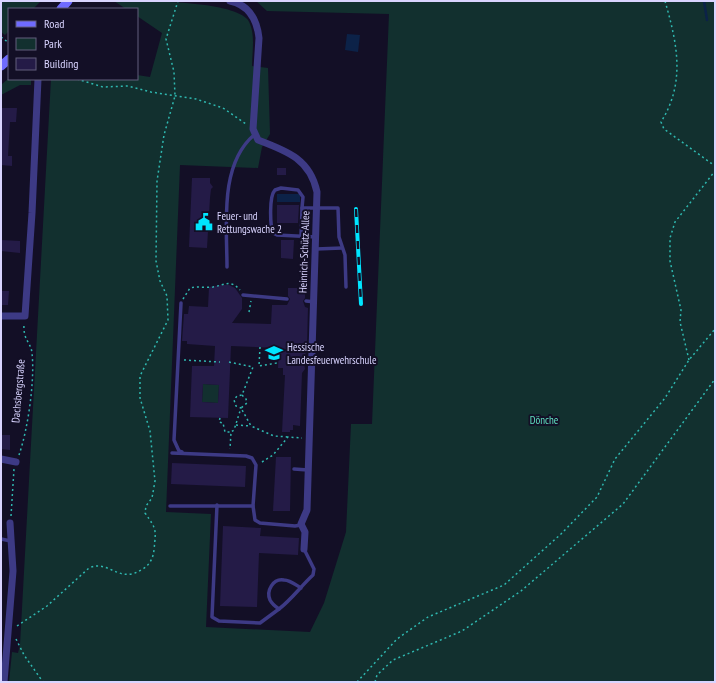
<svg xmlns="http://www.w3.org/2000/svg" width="716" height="683" font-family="'PT Sans Narrow',sans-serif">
  <rect width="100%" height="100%" fill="#130f26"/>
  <!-- green -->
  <g fill="#12302f">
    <polygon points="1,1 41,1 33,9 9,9 9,31 5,35 1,32"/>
    <path d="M 114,1 C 142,1 232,0 248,20 C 256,33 252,52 252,66 L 268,68 L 270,134 L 262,147 L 258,168 L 180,165 L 166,512 L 211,514 L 206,627 L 310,632 L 324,603 L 346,532 L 351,424 L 372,424 L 389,14 L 267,11 L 256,1 L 715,1 L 715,682 L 9,682 L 12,652 L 18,653 L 20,645 L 51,79 L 137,79 L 137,75 L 150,77 L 162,33 L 137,16 L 137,9 L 126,9 Z"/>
    <polygon points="9,78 31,79 31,85 20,85 1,95 1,85"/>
    <polygon points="203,384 219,385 218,403 202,402"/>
  </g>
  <!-- water -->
  <g fill="#0c2248">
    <polygon points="347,34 360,35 358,52 345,50"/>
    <rect x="277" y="194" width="23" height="8"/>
  </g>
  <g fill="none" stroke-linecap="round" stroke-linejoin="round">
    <!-- stream -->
    <polyline stroke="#0c2248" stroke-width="2.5" points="704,1 707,20"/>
  </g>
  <!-- building -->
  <g fill="#241b47" fill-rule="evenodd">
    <polygon points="1,108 17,108 16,122 10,122 8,156 12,156 12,166 1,165"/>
    <rect x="277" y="168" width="9" height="7"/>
    <polygon points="192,178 210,178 210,183 213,187 211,189 210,198 207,248 189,247"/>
    <polygon points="277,205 299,205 298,223 277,223"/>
    <polygon points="1,240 20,241 20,253 1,251"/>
    <polygon points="281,240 294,240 293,259 281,258"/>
    <path d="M 222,285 L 229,285 L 235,288 L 242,298 L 242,309 L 232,323 L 271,324 L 272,305 L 287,305 L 290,299 L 288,296 L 288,288 L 305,288 L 305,298 L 303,301 L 305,307 L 308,308 L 307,345 L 304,363 L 305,369 L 302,373 L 300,426 L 293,425 L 293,430 L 290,430 L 290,432 L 282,432 L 285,375 L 283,375 L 283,368 L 278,368 L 279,348 L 231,346 L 228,418 L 190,417 L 192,366 L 214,366 L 215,346 L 187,344 L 187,341 L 182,341 L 184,314 L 188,314 L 189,306 L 208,307 L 209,287 ZM 203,384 L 219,385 L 218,403 L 202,402 Z"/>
    <polygon points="1,291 9,291 8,305 1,305"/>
    <polygon points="1,435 10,435 10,450 1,449"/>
    <polygon points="276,457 291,457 290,511 273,511"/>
    <polygon points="172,463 246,466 245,487 171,484"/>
    <polygon points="223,526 261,528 260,536 299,538 298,555 259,553 257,607 220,606"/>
  </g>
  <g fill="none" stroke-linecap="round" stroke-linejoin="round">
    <!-- path -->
    <g stroke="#2fb8b0" stroke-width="1.5" stroke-dasharray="2 3" stroke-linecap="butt">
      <path d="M 665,1 C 677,43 686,82 661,122 L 664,129 L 715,166"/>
      <polyline points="1,37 9,43"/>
      <polyline points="77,79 103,87 128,86 151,92 196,99 223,108 246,124"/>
      <path d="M 183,299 L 190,288 C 198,286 206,288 213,287 C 225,285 230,279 240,290"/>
      <polyline points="249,312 251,301"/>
      <polyline points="260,347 259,366 277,363"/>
      <polyline points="184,360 220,362"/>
      <polyline points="689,360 680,322 681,310 670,261 670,238 675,222 715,171"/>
      <polyline points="229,362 253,367 242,395 237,396 234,400 236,406 241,408 234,430 231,432 230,449"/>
      <polyline points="242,395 246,399 247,403 241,408 251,426 274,436 288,437"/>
      <polyline points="220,418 219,422 223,423 225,432 230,432"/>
      <polyline points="236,425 251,426"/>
      <path d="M 19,455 C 28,429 35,380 32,353 C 31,342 23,341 24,324"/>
      <polyline points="262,462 273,455 288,437 302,438"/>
      <polyline points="11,516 14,469"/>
      <path d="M 17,626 L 47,606 L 89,568 C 108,559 119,584 141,570 C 149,566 153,559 154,550 C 156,529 157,530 145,513 L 146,506 L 152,498 L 155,481 L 150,431 L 140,398 L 140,376 L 168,320 L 167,296 L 160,281 L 156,261 L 157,181 L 164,135 L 175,96 L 174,72 L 166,39 L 178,1"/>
      <polyline points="16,639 24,655 43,682"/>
      <polyline points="357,682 397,639 428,617 504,585 561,534 597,497 615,459 665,398 689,360 715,329"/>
      <polyline points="375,682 377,675 393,660 462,631 521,591 623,504 715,379"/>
    </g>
    <!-- lane -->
    <g stroke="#3d3a85" stroke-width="3.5">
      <polyline points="301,237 302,208"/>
      <path d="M 316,237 L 277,235 L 273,233 C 270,225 269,196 275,190 L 281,188 L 298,190 L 303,197 L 302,208 L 338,208 L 339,237 L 345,255 L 346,287"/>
      <polyline points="316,249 342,248"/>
      <path d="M 227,267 C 227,225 219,165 254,135"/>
      <polyline points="243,295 287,299"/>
      <polyline points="306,301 315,302"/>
      <polyline points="181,303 174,440 179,451 182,452"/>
      <polyline points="294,469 308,470"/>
      <polyline points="217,505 212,617 219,621 260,623 279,609"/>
      <polyline points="170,506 253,506 256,465 252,458 246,456 172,453"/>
      <polyline points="253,506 255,520 260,523 295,526 301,525"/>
      <polyline points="1,539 11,541"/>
      <path d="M 301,588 C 296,585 290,580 284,580 C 273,578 266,591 270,600 C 272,604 276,607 279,609 C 292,599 301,586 313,575 L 314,569 L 304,549"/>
    </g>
    <!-- street -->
    <g stroke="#3d3a85" stroke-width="7">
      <path d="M 230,1 C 249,5 257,19 259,38 L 253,129 L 258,140 C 287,151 310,159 317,192 L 307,510 L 301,524 L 305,532 L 304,549"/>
      <polyline points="1,316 25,316 32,213 38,79"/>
      <polyline points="1,459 16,462"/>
      <polyline points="4,682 13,571 10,523"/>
    </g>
    <!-- secondary -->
    <g stroke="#6f6bff" stroke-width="9">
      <polyline points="61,9 68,1"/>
      <polyline points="1,66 9,59"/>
    </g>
    <!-- rail casing -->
    <g stroke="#00e5ff" stroke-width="4">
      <polyline id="rail" points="356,209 361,304"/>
    </g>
    <!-- rail -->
    <use href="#rail" stroke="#130f26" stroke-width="2.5" stroke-dasharray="8" stroke-linecap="butt"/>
  </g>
  <!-- icons -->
  <defs>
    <g id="civic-bare" transform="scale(1.38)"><path d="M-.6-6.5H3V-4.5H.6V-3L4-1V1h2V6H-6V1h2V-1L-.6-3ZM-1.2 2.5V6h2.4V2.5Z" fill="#00e5ff" stroke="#130f26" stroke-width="2.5" paint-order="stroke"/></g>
    <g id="school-bare" transform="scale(1.38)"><path d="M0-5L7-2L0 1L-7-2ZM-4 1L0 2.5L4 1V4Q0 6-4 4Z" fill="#00e5ff" stroke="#130f26" stroke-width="2.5" paint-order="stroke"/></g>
  </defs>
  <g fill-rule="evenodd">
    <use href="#civic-bare" x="204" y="222"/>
    <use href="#school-bare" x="274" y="353"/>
  </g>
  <g text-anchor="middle" stroke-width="4" stroke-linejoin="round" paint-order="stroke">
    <!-- poi labels -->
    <g font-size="11" fill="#d9d4ff" stroke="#130f26" text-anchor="start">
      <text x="217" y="220">Feuer- und<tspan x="217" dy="13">Rettungswache 2</tspan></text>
      <text x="287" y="351">Hessische<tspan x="287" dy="13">Landesfeuerwehrschule</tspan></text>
    </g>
    <!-- street labels -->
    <g font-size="11" fill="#d9d4ff" stroke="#130f26">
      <text transform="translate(304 252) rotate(-88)" y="4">Heinrich-Schütz-Allee</text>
      <text transform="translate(18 391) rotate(-85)" y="4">Dachsbergstraße</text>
    </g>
    <!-- park labels -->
    <g font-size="11" fill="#5fe0c0" stroke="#130f26">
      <text x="544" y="424">Dönche</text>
    </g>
  </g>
  <!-- border -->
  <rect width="716" height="683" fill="none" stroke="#d9d4ff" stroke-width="4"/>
  <!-- legend -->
  <rect x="8" y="8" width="130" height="72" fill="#130f26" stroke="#625e7d"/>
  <rect x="16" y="21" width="20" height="6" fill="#6f6bff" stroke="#625e7d"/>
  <text x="44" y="28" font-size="12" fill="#d9d4ff">Road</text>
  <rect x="16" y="38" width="20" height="12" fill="#12302f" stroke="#625e7d"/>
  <text x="44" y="48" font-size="12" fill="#d9d4ff">Park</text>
  <rect x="16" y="58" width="20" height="12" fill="#241b47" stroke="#625e7d"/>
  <text x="44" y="68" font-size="12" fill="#d9d4ff">Building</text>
</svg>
